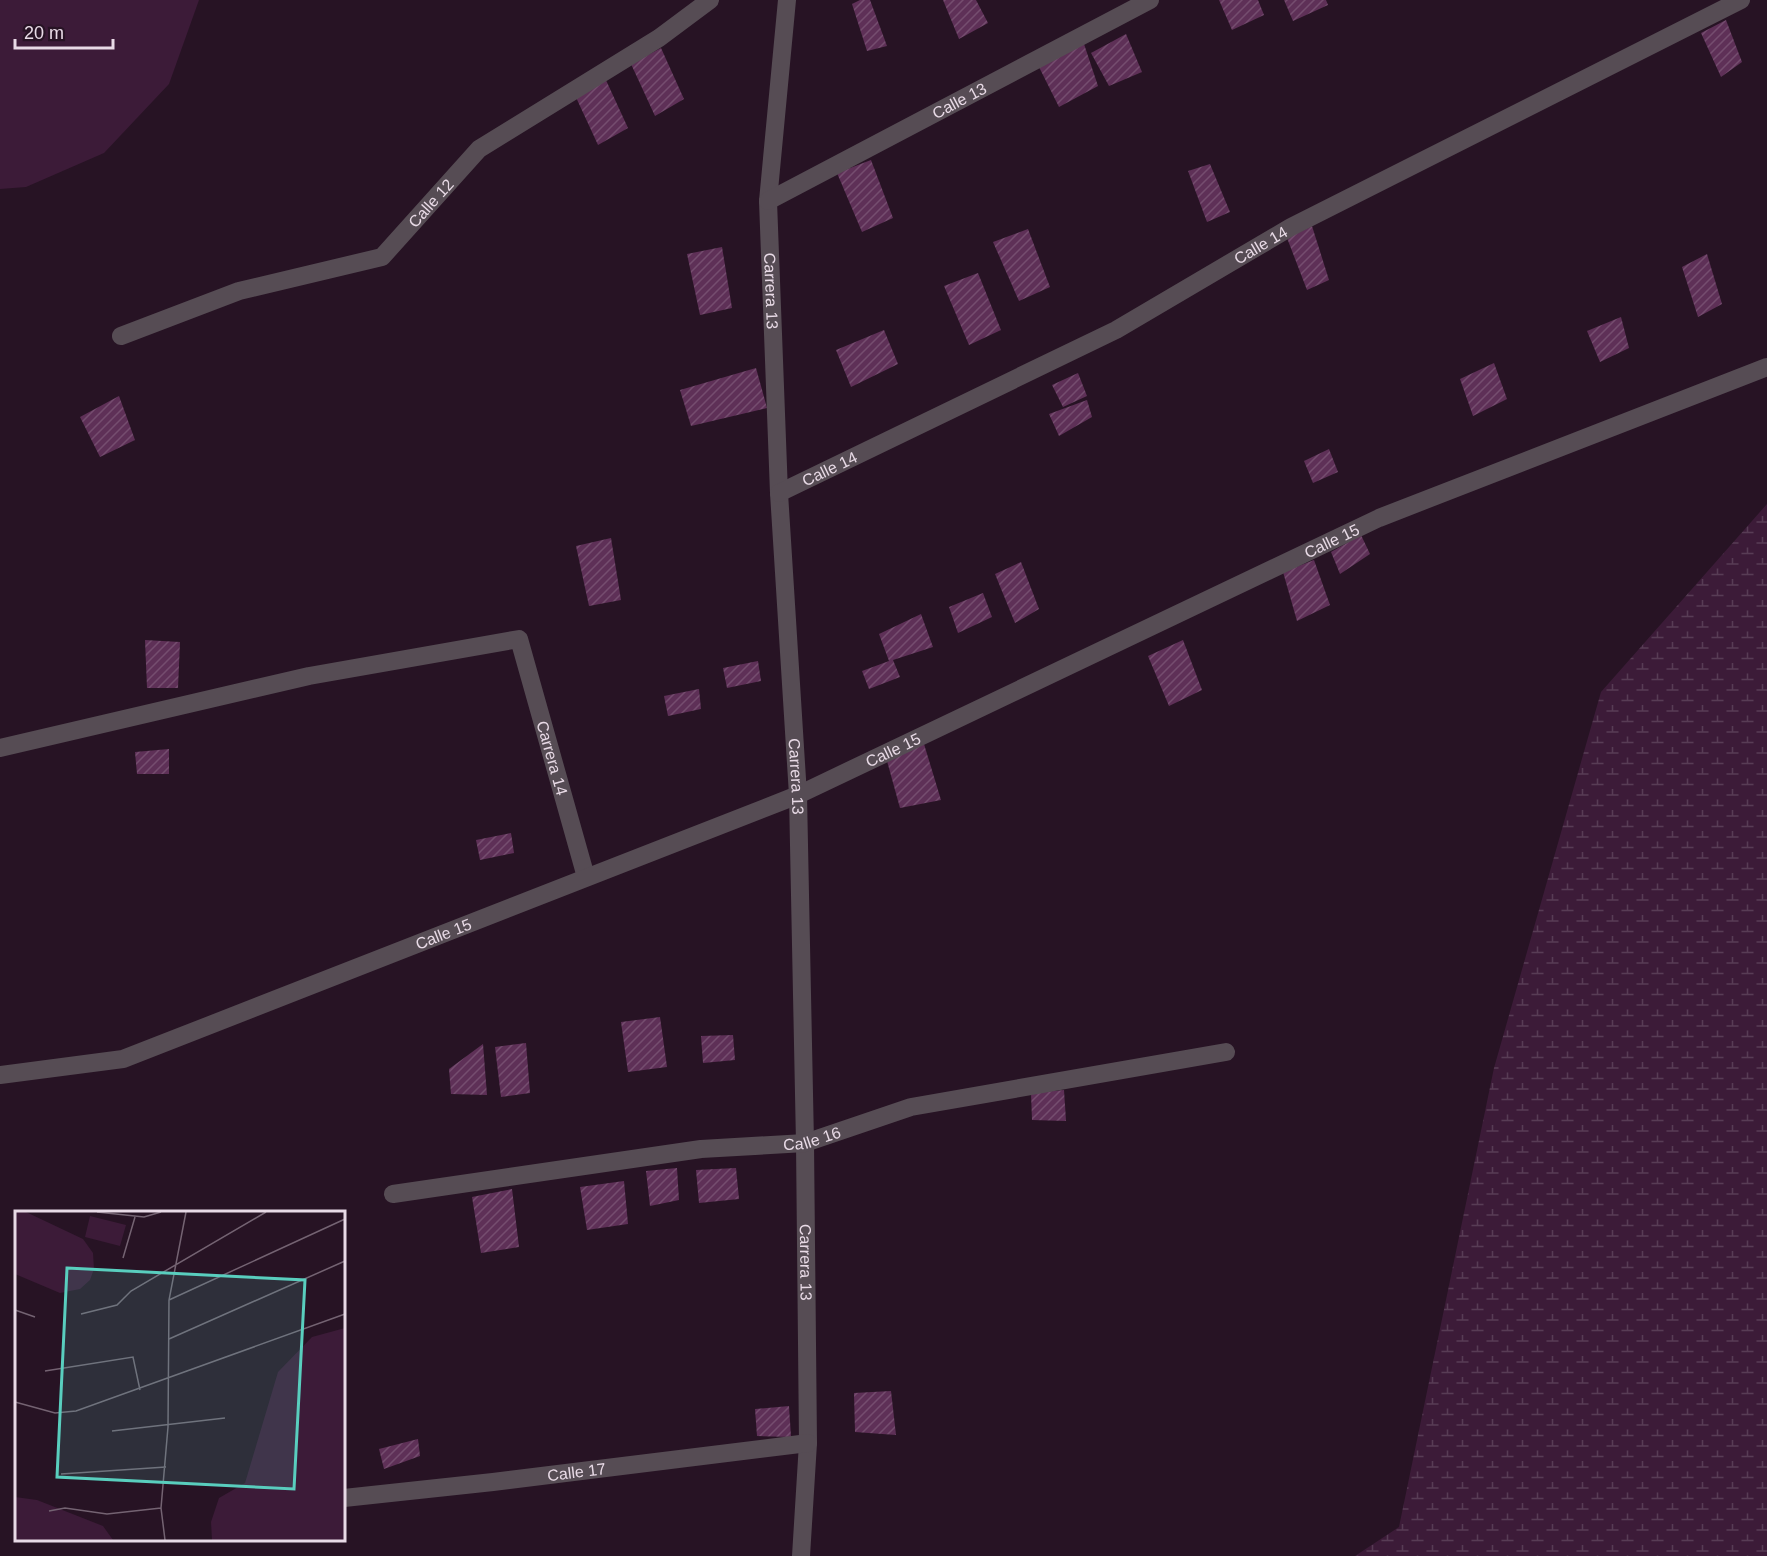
<svg xmlns="http://www.w3.org/2000/svg" width="1767" height="1556" font-family="Helvetica,sans-serif">
  <defs>
    <pattern id="wetland-marsh" width="20" height="14" patternUnits="userSpaceOnUse" patternTransform="scale(1.5)"><rect width="20" height="14" fill="#3c1b38"/><path d="M1 5h8M5 5V1M11 12h8M15 12V8" fill="none" stroke="#583c55"/></pattern>
    <pattern id="building-hatch" width="6" height="6" patternUnits="userSpaceOnUse" patternTransform="scale(1.5)"><rect width="6" height="6" fill="#5e3057"/><path d="M-1 1l2-2M0 6l6-6M5 7l2-2" fill="none" stroke="#754d6f"/></pattern>
  </defs>
  <rect width="100%" height="100%" fill="#271324"/>
  <!-- wetland -->
  <polygon fill="url(#wetland-marsh)" points="1767,504 1767,1556 1355,1556 1399,1527 1494,1068 1601,692"/>
  <!-- green -->
  <polygon fill="#3c1b38" points="0,0 199,0 169,84 104,153 26,187 0,189"/>
  <!-- building -->
  <g fill="url(#building-hatch)">
    <polygon points="860,0 870,0 887,46 867,51 852,4"/>
    <polygon points="943,0 976,0 988,23 959,39"/>
    <polygon points="1219,0 1258,0 1264,15 1232,30"/>
    <polygon points="1284,0 1326,0 1328,5 1293,21"/>
    <polygon points="1726,20 1742,62 1721,77 1701,33"/>
    <polygon points="1126,34 1142,72 1109,86 1091,53"/>
    <polygon points="1084,44 1098,86 1059,107 1039,67"/>
    <polygon points="661,48 684,99 655,116 631,64"/>
    <polygon points="605,78 628,128 598,145 574,93"/>
    <polygon points="871,160 893,218 862,232 837,173"/>
    <polygon points="1210,164 1230,212 1207,222 1188,171"/>
    <polygon points="1312,226 1329,280 1307,290 1287,238"/>
    <polygon points="1028,229 1050,287 1019,301 993,242"/>
    <polygon points="722,247 732,308 700,315 687,254"/>
    <polygon points="1707,254 1722,304 1698,317 1682,267"/>
    <polygon points="978,273 1001,330 969,345 944,286"/>
    <polygon points="1621,317 1629,348 1600,362 1587,331"/>
    <polygon points="884,330 898,364 851,387 836,350"/>
    <polygon points="1494,363 1507,399 1473,416 1460,379"/>
    <polygon points="756,368 767,408 691,426 680,390"/>
    <polygon points="1078,373 1087,396 1063,407 1052,385"/>
    <polygon points="119,396 135,440 100,457 80,417"/>
    <polygon points="1087,400 1092,417 1059,436 1049,414"/>
    <polygon points="1329,449 1338,472 1313,483 1304,461"/>
    <polygon points="1361,535 1370,554 1340,574 1331,552"/>
    <polygon points="611,538 621,600 589,606 576,546"/>
    <polygon points="1314,560 1330,605 1297,621 1283,572"/>
    <polygon points="1021,562 1039,609 1015,623 995,574"/>
    <polygon points="983,593 992,617 958,633 949,607"/>
    <polygon points="921,614 933,647 893,660 900,677 869,689 862,671 889,661 879,634"/>
    <polygon points="145,640 180,642 178,688 147,688"/>
    <polygon points="1183,640 1202,690 1169,706 1148,656"/>
    <polygon points="758,661 761,681 727,688 723,668"/>
    <polygon points="699,689 701,709 668,716 664,696"/>
    <polygon points="924,744 941,800 900,808 887,761"/>
    <polygon points="169,749 169,774 137,774 135,752"/>
    <polygon points="511,833 514,853 480,860 476,840"/>
    <polygon points="660,1017 667,1067 628,1072 621,1022"/>
    <polygon points="733,1035 735,1060 703,1063 701,1036"/>
    <polygon points="526,1043 530,1093 501,1097 495,1047"/>
    <polygon points="483,1044 487,1095 451,1094 449,1069"/>
    <polygon points="1064,1090 1066,1121 1032,1120 1031,1093"/>
    <polygon points="677,1168 679,1200 650,1206 646,1171"/>
    <polygon points="736,1168 739,1199 699,1203 696,1170"/>
    <polygon points="624,1181 628,1224 587,1230 580,1187"/>
    <polygon points="512,1189 519,1247 481,1253 472,1197"/>
    <polygon points="891,1391 896,1435 855,1432 854,1393"/>
    <polygon points="789,1406 791,1437 757,1436 755,1409"/>
    <polygon points="418,1439 420,1456 384,1469 379,1449"/>
  </g>
  <g fill="none" stroke-linecap="round" stroke-linejoin="round">
    <!-- minor -->
    <g stroke="#564c54" stroke-width="18">
      <path id="s1" d="M 787,0 L 768,201 L 779,493 L 798,795 L 805,1143 L 808,1443 L 801,1556"/>
      <path id="s2" d="M 768,201 L 1150,0"/>
      <path id="s3" d="M 121,336 L 239,291 L 382,257 L 479,149 L 659,38 L 710,0"/>
      <path id="s4" d="M 779,493 L 1116,330 L 1291,227 L 1741,0"/>
      <path id="s5" d="M 0,748 L 309,676 L 519,639 L 586,877"/>
      <path id="s6" d="M 0,1075 L 123,1059 L 798,795 L 1379,518 L 1767,367"/>
      <path id="s7" d="M 393,1194 L 701,1149 L 805,1143 L 911,1107 L 1226,1052"/>
      <path id="s8" d="M 344,1498 L 493,1482 L 808,1443"/>
    </g>
  </g>
  <g text-anchor="middle" stroke-width="5" stroke-linejoin="round" paint-order="stroke">
    <!-- street labels -->
    <g font-size="16" fill="#e8dae6" stroke="#271324">
      <text dy="6" stroke="none"><textPath href="#s2" startOffset="216">Calle 13</textPath></text>
      <text dy="6" stroke="none"><textPath href="#s3" startOffset="346">Calle 12</textPath></text>
      <text dy="6" stroke="none"><textPath href="#s4" startOffset="542">Calle 14</textPath></text>
      <text dy="6" stroke="none"><textPath href="#s1" startOffset="292">Carrera 13</textPath></text>
      <text dy="6" stroke="none"><textPath href="#s4" startOffset="56">Calle 14</textPath></text>
      <text dy="6" stroke="none"><textPath href="#s6" startOffset="1440">Calle 15</textPath></text>
      <text dy="6" stroke="none"><textPath href="#s6" startOffset="954">Calle 15</textPath></text>
      <text dy="6" stroke="none"><textPath href="#s5" startOffset="654">Carrera 14</textPath></text>
      <text dy="6" stroke="none"><textPath href="#s1" startOffset="778">Carrera 13</textPath></text>
      <text dy="6" stroke="none"><textPath href="#s6" startOffset="468">Calle 15</textPath></text>
      <text dy="6" stroke="none"><textPath href="#s7" startOffset="423">Calle 16</textPath></text>
      <text dy="6" stroke="none"><textPath href="#s1" startOffset="1264">Carrera 13</textPath></text>
      <text dy="6" stroke="none"><textPath href="#s8" startOffset="234">Calle 17</textPath></text>
    </g>
  </g>
  <!-- overview -->
  <g transform="translate(15 1211)">
    <rect width="330" height="330" fill="#271324"/>
    <path d="M 330,117 L 330,329 L 197,329 L 196,311 L 204,287 L 230,272 L 263,161 L 297,126 ZM 0,286 L 22,289 L 88,315 L 98,329 L 0,329 Z" fill="#3c1b38"/>
    <path d="M 0,1 L 11,1 L 68,28 L 78,42 L 79,58 L 75,69 L 65,78 L 45,82 L 0,63 ZM 75,5 L 111,14 L 105,35 L 70,26 Z" fill="#3c1b38"/>
    <path fill="none" stroke="#746372" stroke-width="1.5" d="M 82,1 L 129,6 L 146,1M 108,47 L 120,6M 154,89 L 330,8M 0,99 L 20,106M 66,103 L 102,94 L 116,80 L 251,1M 154,128 L 330,50M 30,160 L 118,146 L 125,179M 0,191 L 40,202 L 61,200 L 330,103M 97,220 L 210,207M 46,263 L 151,256M 34,300 L 50,297 L 92,303 L 146,297M 150,329 L 146,297 L 153,216 L 154,89 L 171,1"/>
    <path fill="#59cebe" fill-opacity="0.15" stroke="#59cebe" stroke-width="3" d="M 52,57 L 290,69 L 279,278 L 42,266 Z"/>
    <rect width="330" height="330" fill="none" stroke="#e8dae6" stroke-width="3"/>
  </g>
  <!-- scale -->
  <path d="M15 39v9h98v-9" fill="none" stroke="#e8dae6" stroke-width="3"/>
  <text x="24" y="39" font-size="18" fill="#e8dae6" stroke="#271324" stroke-width="4.5" paint-order="stroke">20 m</text>
</svg>
